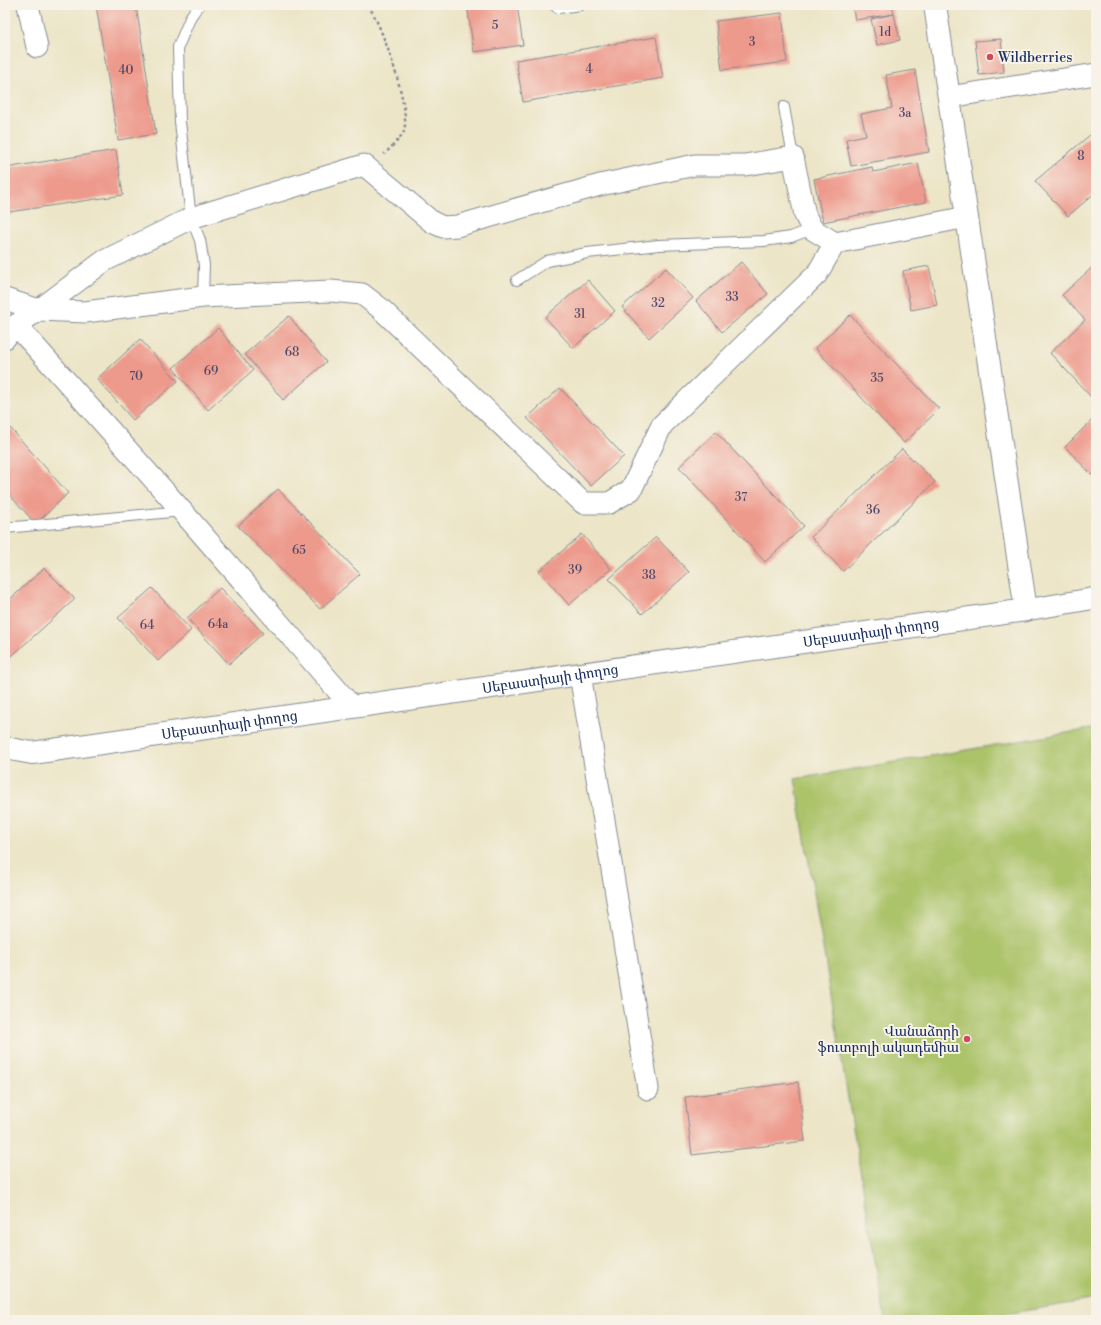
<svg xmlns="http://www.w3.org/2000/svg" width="1101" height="1325" font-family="'Libre Bodoni','Noto Serif Armenian',serif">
  <rect width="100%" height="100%" fill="#f7f3e8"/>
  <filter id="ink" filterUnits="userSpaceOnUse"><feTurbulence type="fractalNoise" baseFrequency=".025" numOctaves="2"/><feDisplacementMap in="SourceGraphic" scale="8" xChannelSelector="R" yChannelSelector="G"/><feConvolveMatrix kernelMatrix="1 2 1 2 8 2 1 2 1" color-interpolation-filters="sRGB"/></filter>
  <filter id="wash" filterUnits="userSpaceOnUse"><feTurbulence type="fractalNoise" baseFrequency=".012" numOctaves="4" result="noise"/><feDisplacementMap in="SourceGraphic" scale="16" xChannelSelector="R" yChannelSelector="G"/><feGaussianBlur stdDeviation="0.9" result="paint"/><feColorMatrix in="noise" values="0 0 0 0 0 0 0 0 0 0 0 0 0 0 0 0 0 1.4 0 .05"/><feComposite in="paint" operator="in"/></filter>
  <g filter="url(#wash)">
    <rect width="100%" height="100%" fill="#ece5c7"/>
    <!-- green -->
    <polygon fill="#abc369" stroke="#637964" points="1096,728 1096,1299 969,1320 885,1320 795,779"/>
    <g id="blocks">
      <!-- building -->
      <g fill="#ed9a8c">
        <polygon points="96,5 136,5 156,134 118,140"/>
        <polygon points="467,5 517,5 523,45 474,52"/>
        <polygon points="768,5 788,5 788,6 768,8"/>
        <polygon points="852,5 892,5 894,14 855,20"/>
        <polygon points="782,13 787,62 722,70 716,21"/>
        <polygon points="894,14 900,40 877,45 871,19"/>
        <polygon points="656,37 663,78 523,102 516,60"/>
        <polygon points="1001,39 1004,72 979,75 975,41"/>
        <polygon points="915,70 929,152 851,166 846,139 866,135 861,114 892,108 886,75"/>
        <polygon points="1096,130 1096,192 1068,216 1035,181"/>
        <polygon points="116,150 123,195 9,212 5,186 5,168"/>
        <polygon points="918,163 926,202 823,222 814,179 872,167 873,172"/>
        <polygon points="741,262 768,294 722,332 696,301"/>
        <polygon points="1096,264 1096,395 1092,398 1050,353 1085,320 1062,295"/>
        <polygon points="929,266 937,305 911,310 903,271"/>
        <polygon points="666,268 693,298 649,338 622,307"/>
        <polygon points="588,280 615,311 573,348 545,317"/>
        <polygon points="850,315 939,409 904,443 815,348"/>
        <polygon points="289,316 326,362 283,400 245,354"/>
        <polygon points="218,328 253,370 208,410 173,368"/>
        <polygon points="140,339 178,381 133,420 97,379"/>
        <polygon points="560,388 624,456 591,486 527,418"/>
        <polygon points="1096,416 1096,479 1065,447"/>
        <polygon points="5,422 68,493 36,524 5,490"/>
        <polygon points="716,432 804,526 765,562 679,467"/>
        <polygon points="902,449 935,482 843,571 811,537"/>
        <polygon points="278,489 360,574 320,609 238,526"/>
        <polygon points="582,534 611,569 569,605 539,571"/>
        <polygon points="656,537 689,572 642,614 609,579"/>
        <polygon points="44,568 75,599 5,662 5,604"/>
        <polygon points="152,588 191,630 158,661 118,618"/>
        <polygon points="220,588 263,633 229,664 187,618"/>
        <polygon points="798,1082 805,1141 692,1155 685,1097"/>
      </g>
    </g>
  </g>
  <g filter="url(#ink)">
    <use href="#blocks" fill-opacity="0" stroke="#848a92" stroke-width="1"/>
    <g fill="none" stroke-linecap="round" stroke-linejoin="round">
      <!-- lane casing -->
      <g stroke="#848a92" stroke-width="12">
        <g id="lane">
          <polyline points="199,5 191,16 178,47 180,122 191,218 200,240 204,265 203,297"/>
          <polyline points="554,5 558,8 580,5"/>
          <polyline points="784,107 793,157"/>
          <polyline points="517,280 547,261 587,253 659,245 764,241 791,237 812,229"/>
          <polyline points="5,528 182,511"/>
        </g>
      </g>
      <!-- street casing -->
      <g stroke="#848a92" stroke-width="23">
        <g id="street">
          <polyline points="28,5 37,47"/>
          <polyline points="949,97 1096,74"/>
          <polyline points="5,299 39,310 104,261 191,218 364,165 432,222 443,227 457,226 600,185 695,165 745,165 793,157 805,215 812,229 835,243"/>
          <polyline points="16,325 182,511 352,707"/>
          <polyline points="5,338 16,325 39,310 85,312 203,297 331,291 362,294 380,308 583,503 609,503 631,490 662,425 817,274 835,243 967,217"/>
          <polyline points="1026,610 1096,598"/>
          <polyline points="580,674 648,1089"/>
        </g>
      </g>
      <!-- secondary casing -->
      <g stroke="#848a92" stroke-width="24">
        <g id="secondary">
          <path id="s1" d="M 5,748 L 32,753 L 1026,610 L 935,5"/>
        </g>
      </g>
      <!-- path -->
      <path stroke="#848a92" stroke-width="2.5" stroke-dasharray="3 3" stroke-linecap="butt" d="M 368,5 C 382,25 411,108 404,131 C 403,136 388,151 384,154"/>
      <!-- lane -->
      <use href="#lane" stroke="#fff" stroke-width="10"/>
      <!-- street -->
      <use href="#street" stroke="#fff" stroke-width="21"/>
      <!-- secondary -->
      <use href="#secondary" stroke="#fff" stroke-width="22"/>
    </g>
  </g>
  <!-- markers -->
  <g fill="#d1495b" stroke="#f7f3e8" stroke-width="1.5">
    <circle cx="990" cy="57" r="4"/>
    <circle cx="967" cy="1039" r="4"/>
  </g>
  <g text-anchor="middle" stroke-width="4" stroke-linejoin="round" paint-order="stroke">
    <!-- number labels -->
    <g font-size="12" fill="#504a6a">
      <text x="495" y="29">5</text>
      <text x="885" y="36">1d</text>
      <text x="752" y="46">3</text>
      <text x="589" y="73">4</text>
      <text x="126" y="74">40</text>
      <text x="905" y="117">3a</text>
      <text x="1081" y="160">8</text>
      <text x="732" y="301">33</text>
      <text x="658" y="307">32</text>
      <text x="580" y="318">31</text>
      <text x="292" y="356">68</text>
      <text x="211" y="375">69</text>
      <text x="136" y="380">70</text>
      <text x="877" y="382">35</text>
      <text x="741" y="501">37</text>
      <text x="873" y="514">36</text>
      <text x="299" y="554">65</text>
      <text x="575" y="574">39</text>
      <text x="649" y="579">38</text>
      <text x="218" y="628">64a</text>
      <text x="147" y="629">64</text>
    </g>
    <!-- poi labels -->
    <g font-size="14" fill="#1b2f5e" stroke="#f7f3e8" text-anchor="start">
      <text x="998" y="62">Wildberries</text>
      <text x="959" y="1036" text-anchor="end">Վանաձորի<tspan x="959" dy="16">ֆուտբոլի ակադեմիա</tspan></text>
    </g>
    <!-- street labels -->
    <g font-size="14" fill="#1b2f5e" stroke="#f7f3e8">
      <text dy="5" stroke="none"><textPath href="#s1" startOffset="875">Սեբաստիայի փողոց</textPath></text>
      <text dy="5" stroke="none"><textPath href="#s1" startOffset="551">Սեբաստիայի փողոց</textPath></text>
      <text dy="5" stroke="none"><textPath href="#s1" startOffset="227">Սեբաստիայի փողոց</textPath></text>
    </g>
  </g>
  <!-- margin -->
  <rect width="1101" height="1325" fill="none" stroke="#f7f3e8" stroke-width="20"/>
</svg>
